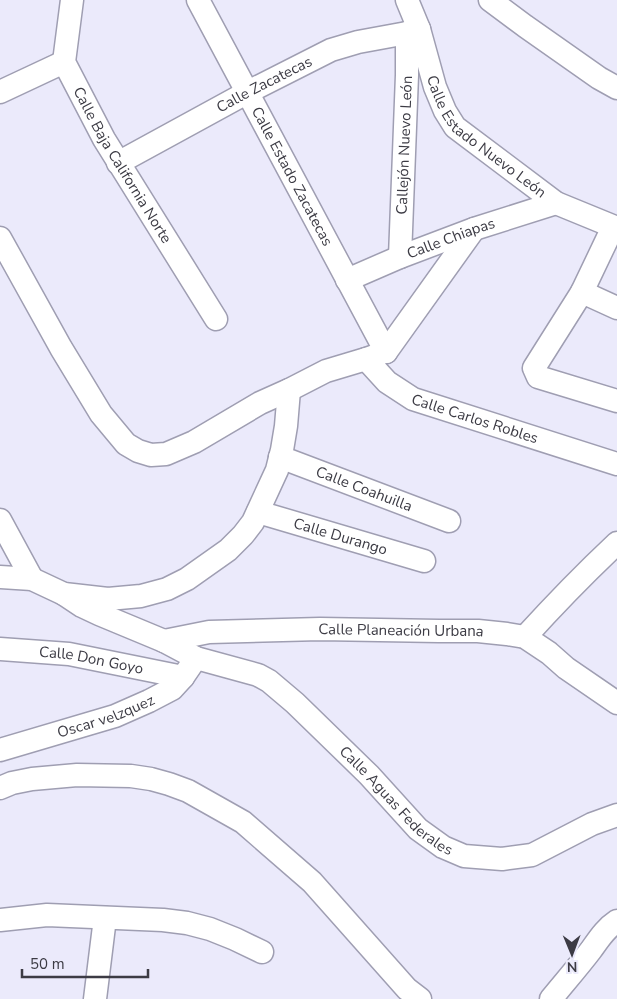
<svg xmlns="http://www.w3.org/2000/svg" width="617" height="999" font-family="'Nunito Sans',sans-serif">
  <rect width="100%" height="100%" fill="#ebeafb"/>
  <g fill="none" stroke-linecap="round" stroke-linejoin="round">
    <!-- minor casing -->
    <g stroke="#9f9eb2" stroke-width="25">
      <g id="minor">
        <path id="s1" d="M 72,0 L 64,62 L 104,139 L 216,319"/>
        <path id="s2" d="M 198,0 L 386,352"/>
        <path id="s3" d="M 407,0 L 419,29 L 435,87 L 445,111 L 455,127 L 556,203 L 617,228"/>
        <polyline points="490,0 525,26 599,78 617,88"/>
        <polyline points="0,92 64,62"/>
        <path id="s4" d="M 118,163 L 248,92 L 331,50 L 358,42 L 407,33 L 419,29"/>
        <polyline points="613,227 582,292 534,368 538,377 617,401"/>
        <polyline points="0,238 61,348 101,414 126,444 138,451 151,455 166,454 194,442 260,403 289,390 326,371 366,359"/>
        <path id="s5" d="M 400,257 L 407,75 L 407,33"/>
        <path id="s6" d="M 347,280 L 400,257 L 474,229 L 556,203"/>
        <polyline points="582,292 617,308"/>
        <polyline points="386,352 474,229"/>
        <path id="s7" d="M 380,354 L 366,359 L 387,382 L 413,399 L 617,464"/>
        <path id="s8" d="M 280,457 L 449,521"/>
        <path id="s9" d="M 258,512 L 424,561"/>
        <polyline points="0,520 32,579"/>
        <polyline points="0,577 32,579 64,594 108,599 141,596 167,589 187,579 228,550 243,535 253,522 277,470 282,450 286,426 289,390"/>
        <path id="s10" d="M 64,594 L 82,606 L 99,614 L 164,641 L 196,658 L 258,675 L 269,681 L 295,703 L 369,775 L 418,829 L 443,847 L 464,856 L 502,859 L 532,855 L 592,824 L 617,815"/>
        <path d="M 525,637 C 554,605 585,573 617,543"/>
        <path id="s11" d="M 164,641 L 209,632 L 320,629 L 439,631 L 478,631 L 507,634 L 525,637 L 549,653 L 566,668 L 617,703"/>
        <path id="s12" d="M 0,649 L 69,654 L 183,677"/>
        <path id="s13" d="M 0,750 L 115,716 L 149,701 L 172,689 L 183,677 L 196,658"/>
        <polyline points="0,788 12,783 32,779 77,775 131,776 151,779 169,784 188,791 243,822 312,882 407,989 420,999"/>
        <polyline points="0,920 47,915 163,920 187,923 210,929 235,939 262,952"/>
        <polyline points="95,999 105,918"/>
        <path d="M 551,999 C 564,983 578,967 591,950 C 599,939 605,929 617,921"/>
      </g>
    </g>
    <!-- minor -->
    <use href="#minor" stroke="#fff" stroke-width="22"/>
  </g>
  <g text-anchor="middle" stroke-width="4.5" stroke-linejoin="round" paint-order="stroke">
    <!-- street labels -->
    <g font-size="15" fill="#3c3b44" stroke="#ebeafb">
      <text dy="5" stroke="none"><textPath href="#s4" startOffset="166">Calle Zacatecas</textPath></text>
      <text dy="5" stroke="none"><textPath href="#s3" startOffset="164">Calle Estado Nuevo León</textPath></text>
      <text dy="5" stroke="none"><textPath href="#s5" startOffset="112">Callejón Nuevo León</textPath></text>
      <text dy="5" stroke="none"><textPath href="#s1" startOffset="181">Calle Baja California Norte</textPath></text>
      <text dy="5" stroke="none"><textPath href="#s2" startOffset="200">Calle Estado Zacatecas</textPath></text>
      <text dy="5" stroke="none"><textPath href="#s6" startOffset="112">Calle Chiapas</textPath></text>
      <text dy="5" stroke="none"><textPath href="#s7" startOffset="142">Calle Carlos Robles</textPath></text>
      <text dy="5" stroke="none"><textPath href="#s8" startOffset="90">Calle Coahuilla</textPath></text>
      <text dy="5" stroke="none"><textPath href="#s9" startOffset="86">Calle Durango</textPath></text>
      <text dy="5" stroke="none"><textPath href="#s11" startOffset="238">Calle Planeación Urbana</textPath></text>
      <text dy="5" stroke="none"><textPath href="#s12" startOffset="92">Calle Don Goyo</textPath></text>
      <text dy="5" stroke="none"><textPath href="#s13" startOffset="111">Oscar velzquez</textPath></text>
      <text dy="5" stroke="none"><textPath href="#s10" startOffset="399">Calle Aguas Federales</textPath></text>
    </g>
  </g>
  <!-- north arrow -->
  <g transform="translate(572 954) rotate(179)" stroke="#ebeafb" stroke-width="4" paint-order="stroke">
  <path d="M0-4L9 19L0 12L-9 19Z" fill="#3c3b44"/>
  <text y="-8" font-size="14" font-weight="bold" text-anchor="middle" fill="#3c3b44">N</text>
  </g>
  <!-- scale -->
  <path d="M22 969v8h126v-8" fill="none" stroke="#3c3b44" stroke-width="2.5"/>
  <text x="30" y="969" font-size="15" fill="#3c3b44" stroke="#ebeafb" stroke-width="4" paint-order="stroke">50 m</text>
</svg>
